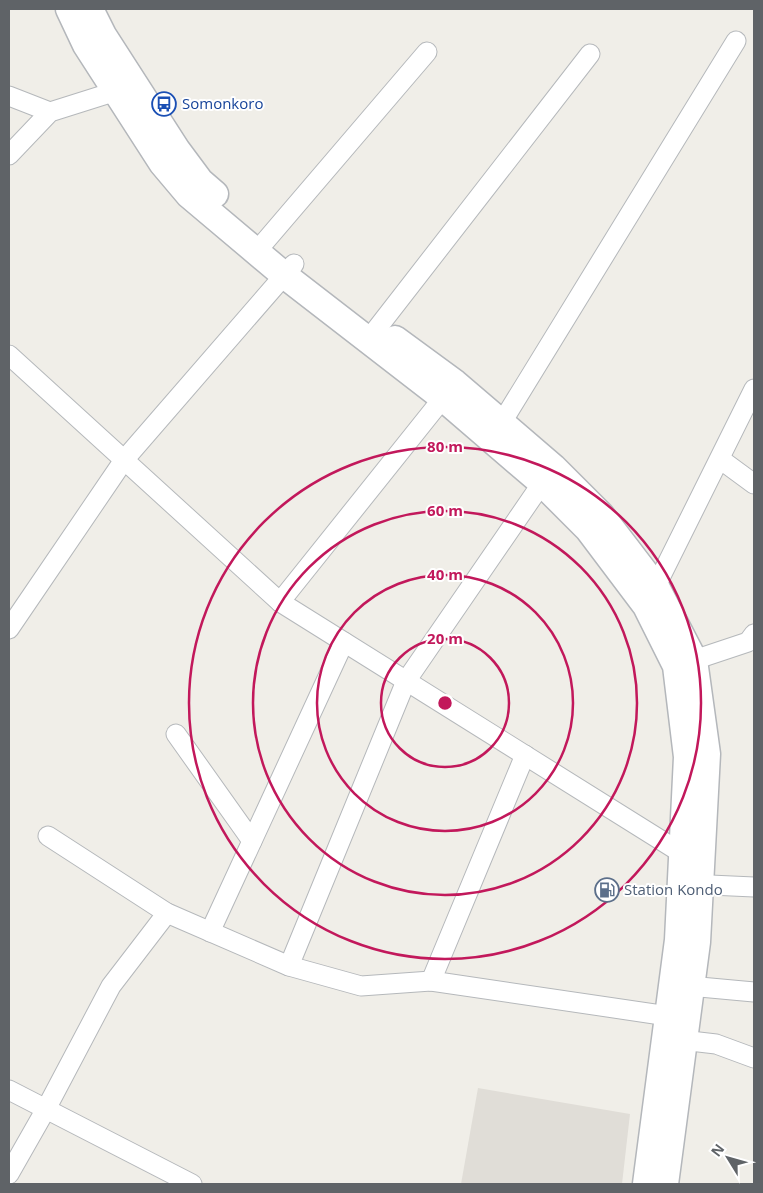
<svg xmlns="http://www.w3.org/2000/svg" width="763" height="1193" font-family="'Open Sans',sans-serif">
  <rect width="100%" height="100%" fill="#f0eee8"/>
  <!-- education -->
  <polygon fill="#e0ddd7" points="478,1088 630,1114 622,1184 461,1184"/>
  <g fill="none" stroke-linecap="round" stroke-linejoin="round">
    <!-- street casing -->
    <g stroke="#b5b8bb" stroke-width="21">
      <g id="street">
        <polyline points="9,96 50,112"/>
        <polyline points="9,155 50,112 126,88"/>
        <polyline points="256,252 427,52"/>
        <polyline points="368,340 590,54"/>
        <polyline points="9,355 280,602 691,859"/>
        <polyline points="496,432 736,41"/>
        <polyline points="720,459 754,484"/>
        <polyline points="651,596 754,389"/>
        <polyline points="280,602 451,388"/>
        <polyline points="9,629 124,460 294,264"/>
        <polyline points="682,664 748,642 754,634"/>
        <polyline points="176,734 252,841"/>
        <polyline points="48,836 167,913 289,966 361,986 431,981 668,1016"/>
        <polyline points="688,884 754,887"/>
        <polyline points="210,932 344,642"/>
        <polyline points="289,966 406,681 549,473"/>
        <polyline points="431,981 525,755"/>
        <polyline points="678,985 754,992"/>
        <polyline points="673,1039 716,1044 754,1058"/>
        <polyline points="9,1090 192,1184"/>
        <polyline points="9,1174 46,1109 111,986 167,913"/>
      </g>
    </g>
    <!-- secondary casing -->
    <g stroke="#b4b7bb" stroke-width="29">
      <g id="secondary">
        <polyline points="69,9 86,45 162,163 189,195 284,275 443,398 542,483 588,529 646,606 676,666 687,757 678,940 646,1184"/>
        <polyline points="90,9 103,35 177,150 200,181 215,194"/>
        <polyline points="395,339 455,383 553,467 601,515 656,587 694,660 707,754 697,942 665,1184"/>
      </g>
    </g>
    <!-- street -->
    <use href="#street" stroke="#fff" stroke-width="19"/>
    <!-- secondary -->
    <use href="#secondary" stroke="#fff" stroke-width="26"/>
  </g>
  <!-- distance rings -->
  <g fill="none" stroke="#c2185b" stroke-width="2.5">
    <circle cx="445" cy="703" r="64"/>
    <circle cx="445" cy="703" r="128"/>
    <circle cx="445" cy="703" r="192"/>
    <circle cx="445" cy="703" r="256"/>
  </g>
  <!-- icons -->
  <defs>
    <g id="bus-ring" transform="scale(1.25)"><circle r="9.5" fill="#fff" stroke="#1a4fb4" stroke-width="1.5"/><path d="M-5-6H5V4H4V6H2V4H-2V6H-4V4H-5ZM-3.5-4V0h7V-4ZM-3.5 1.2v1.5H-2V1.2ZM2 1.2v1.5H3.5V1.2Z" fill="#1a4fb4"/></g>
    <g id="fuel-ring" transform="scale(1.25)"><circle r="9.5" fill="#fff" stroke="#5c6f8a" stroke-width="1.5"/><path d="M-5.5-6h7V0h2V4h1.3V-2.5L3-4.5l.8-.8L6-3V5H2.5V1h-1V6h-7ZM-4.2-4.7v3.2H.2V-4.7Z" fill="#5c6f8a"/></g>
  </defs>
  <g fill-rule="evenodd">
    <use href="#bus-ring" x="164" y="104"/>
    <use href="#fuel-ring" x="607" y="890"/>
  </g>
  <g text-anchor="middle" stroke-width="4" stroke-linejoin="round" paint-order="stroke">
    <!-- transit labels -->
    <g font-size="15" fill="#164399" stroke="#fff" text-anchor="start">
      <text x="182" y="109">Somonkoro</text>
    </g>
    <!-- service labels -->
    <g font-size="15" fill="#4e5e75" stroke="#fff" text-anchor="start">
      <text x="624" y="895">Station Kondo</text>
    </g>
  </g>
  <circle cx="445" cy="703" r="8" fill="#c2185b" stroke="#fff" stroke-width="2.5"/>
  <g font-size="15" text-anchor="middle" font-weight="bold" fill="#c2185b" stroke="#fff" stroke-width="4" stroke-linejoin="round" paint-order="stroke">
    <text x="445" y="452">80 m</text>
    <text x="445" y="516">60 m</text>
    <text x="445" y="580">40 m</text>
    <text x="445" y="644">20 m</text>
  </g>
  <!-- border -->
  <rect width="763" height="1193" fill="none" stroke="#5f6367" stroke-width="20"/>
  <!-- north arrow -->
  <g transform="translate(728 1158) rotate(307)" stroke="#ffffff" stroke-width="4" paint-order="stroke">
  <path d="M0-4L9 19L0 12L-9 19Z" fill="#5f6367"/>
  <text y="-8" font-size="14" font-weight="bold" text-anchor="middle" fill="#5f6367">N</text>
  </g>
</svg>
